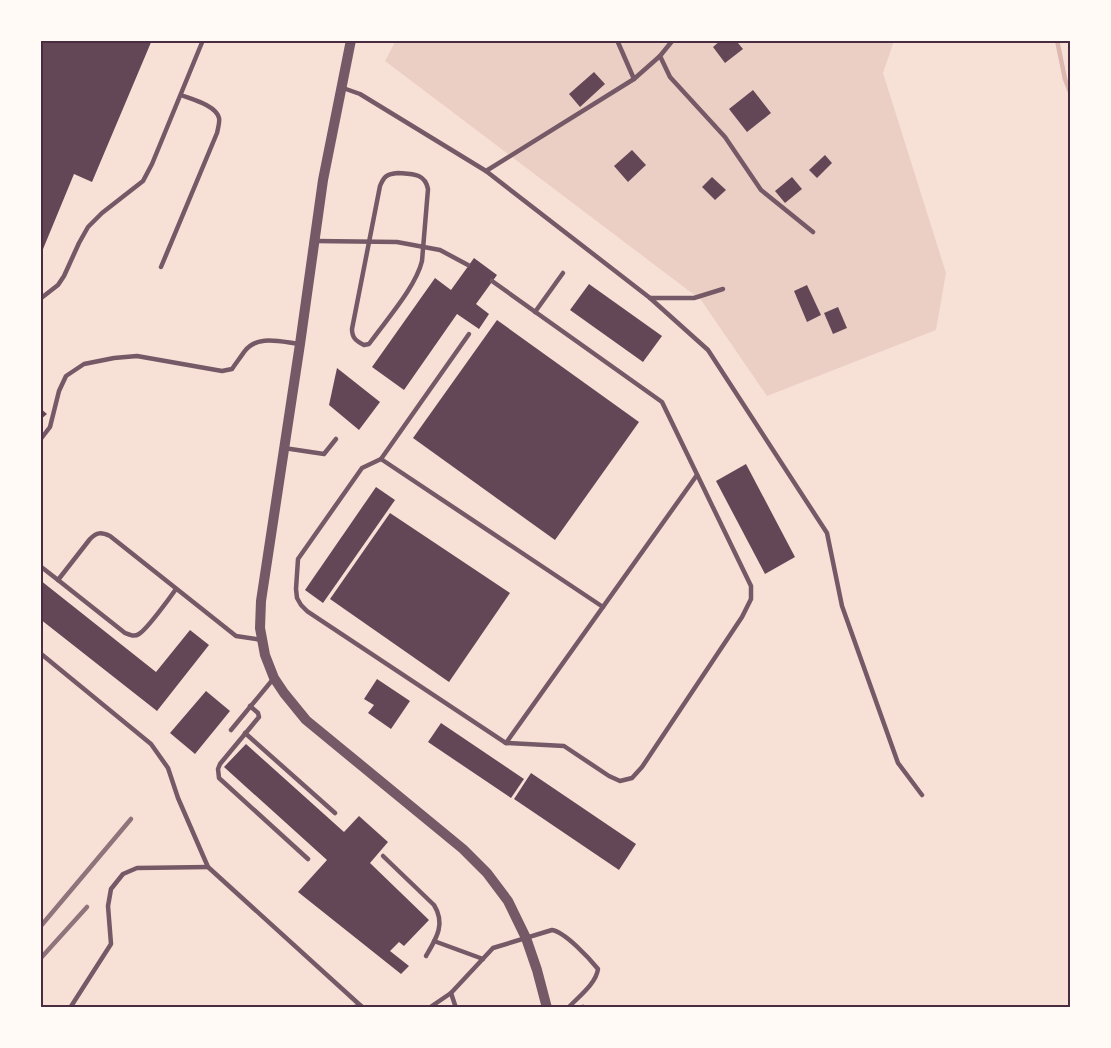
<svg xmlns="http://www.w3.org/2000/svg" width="1111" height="1048" font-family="Commissioner,sans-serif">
  <rect width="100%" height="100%" fill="#f7e1d7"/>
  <!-- green -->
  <polygon fill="#ebcfc5" points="396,40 894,41 883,73 946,273 936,330 767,396 701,300 385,61"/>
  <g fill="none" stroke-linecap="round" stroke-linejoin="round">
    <!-- stream -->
    <polyline stroke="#dcb8b0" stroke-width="4.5" points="1057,40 1065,79 1070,92"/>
  </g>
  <!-- building -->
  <g fill="#644757">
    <polygon points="40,40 152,40 92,182 74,174 41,254"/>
    <polygon points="721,40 740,40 738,43 743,49 725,63 713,47"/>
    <polygon points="594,72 605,84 580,107 569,94"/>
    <polygon points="753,90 771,113 747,132 729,109"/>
    <polygon points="632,150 646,165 628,182 614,166"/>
    <polygon points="825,155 832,163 817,178 809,170"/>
    <polygon points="712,177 726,190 715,200 702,187"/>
    <polygon points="792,177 802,189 785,203 775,191"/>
    <polygon points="474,258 497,275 476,304 489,314 479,329 457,314 404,390 372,367 435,278 451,290"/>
    <polygon points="589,284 662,336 643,362 570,310"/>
    <polygon points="807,285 821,315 807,322 794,291"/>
    <polygon points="838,307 847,328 833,334 824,313"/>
    <polygon points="497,320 639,422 555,540 413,438"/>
    <polygon points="337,368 380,402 359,430 329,405"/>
    <polygon points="40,408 47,414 40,420"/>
    <polygon points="746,464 795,557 765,574 716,481"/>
    <polygon points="376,487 395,500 323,603 305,590"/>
    <polygon points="390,513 510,593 449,682 330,599"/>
    <polygon points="40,580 156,672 190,630 209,645 157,711 40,619"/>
    <polygon points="377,679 410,701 391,729 368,713 374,705 364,699"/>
    <polygon points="206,691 230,711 195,754 170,733"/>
    <polygon points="441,723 524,779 511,798 428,742"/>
    <polygon points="246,744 344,832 359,816 388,842 370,863 429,920 404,946 399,942 390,951 409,966 401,974 298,892 327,860 224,767"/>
    <polygon points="531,773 636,844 619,870 514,799"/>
  </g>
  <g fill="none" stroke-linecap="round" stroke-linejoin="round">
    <!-- service -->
    <g stroke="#755966" stroke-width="4.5">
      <polyline points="617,40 634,79"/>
      <polyline points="660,56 670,77 725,137 761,190 813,232"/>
      <polyline points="343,88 360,94 486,171 650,298 708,350 827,533 842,606 898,763 922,795"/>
      <polyline points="486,171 634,79 660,56 673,40"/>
      <path d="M 398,173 C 412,174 425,173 428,189 L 422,261 C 416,286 388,318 372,340 L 369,344 L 364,345 C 356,341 352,338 352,329 L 380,186 C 384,176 387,174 398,173 Z"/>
      <polyline points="316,241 397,242 440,250 468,265"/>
      <path d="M 161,267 L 217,133 C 218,128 220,122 219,118 C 216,105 191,99 181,95"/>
      <polyline points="492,281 662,402 751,586 751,599 742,617 642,767 632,778 620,781 609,776 564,746 506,743 307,611 301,605 297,598 296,589 298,559 362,468 381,459 603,607"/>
      <polyline points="650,298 694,298 723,289"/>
      <polyline points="40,299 58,285 64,276 79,243 88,227 102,213 143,181 152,164 203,40"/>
      <polyline points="535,312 563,273"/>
      <path d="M 40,440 L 50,427 L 59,391 L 66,376 L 84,364 L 114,358 L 137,356 L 222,371 L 232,369 C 236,363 240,358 244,352 C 257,334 281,342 300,344"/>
      <polyline points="284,448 324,454 336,439"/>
      <polyline points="381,459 469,334"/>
      <path d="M 40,566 L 58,580 L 90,539 C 97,532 101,532 110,536 L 236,636 L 262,640"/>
      <path d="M 58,580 L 125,633 C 130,635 134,637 139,634 C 147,629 169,599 176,589"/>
      <polyline points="40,653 151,744 168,768 178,798 208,867 361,1006"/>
      <polyline points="250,706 258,713 259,717 220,764 218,769 219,778 308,859"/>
      <polyline points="231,730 274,678"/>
      <polyline points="245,733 335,813"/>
      <polyline points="506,743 697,475"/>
      <path d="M 383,856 L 434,905 C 446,924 436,939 426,956"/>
      <polyline points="434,941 483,959"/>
      <polyline points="451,993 456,1008"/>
      <polyline points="583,1007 584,1008"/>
      <polyline points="70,1008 111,944 108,906 111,889 123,874 137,868 208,867"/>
      <polyline points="349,1008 361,1006 364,1008"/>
      <path d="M 429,1008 L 451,993 L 493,948 L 552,930 C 565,932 589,958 598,969 C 596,984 578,997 568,1008"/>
    </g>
    <!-- tertiary -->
    <polyline stroke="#755966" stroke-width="10" points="351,40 323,180 300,344 261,601 260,628 265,655 274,678 284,693 306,720 463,849 487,873 508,901 526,938 537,970 547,1008"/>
    <!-- rail -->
    <g stroke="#8f747c" stroke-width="4.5">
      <polyline points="40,927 131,819"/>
      <polyline points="40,959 87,907"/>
    </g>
  </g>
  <!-- border -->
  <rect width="1111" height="1048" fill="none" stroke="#fffaf5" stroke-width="84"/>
  <rect x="42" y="42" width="1027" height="964" fill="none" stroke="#4a2c40" stroke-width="2"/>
</svg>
